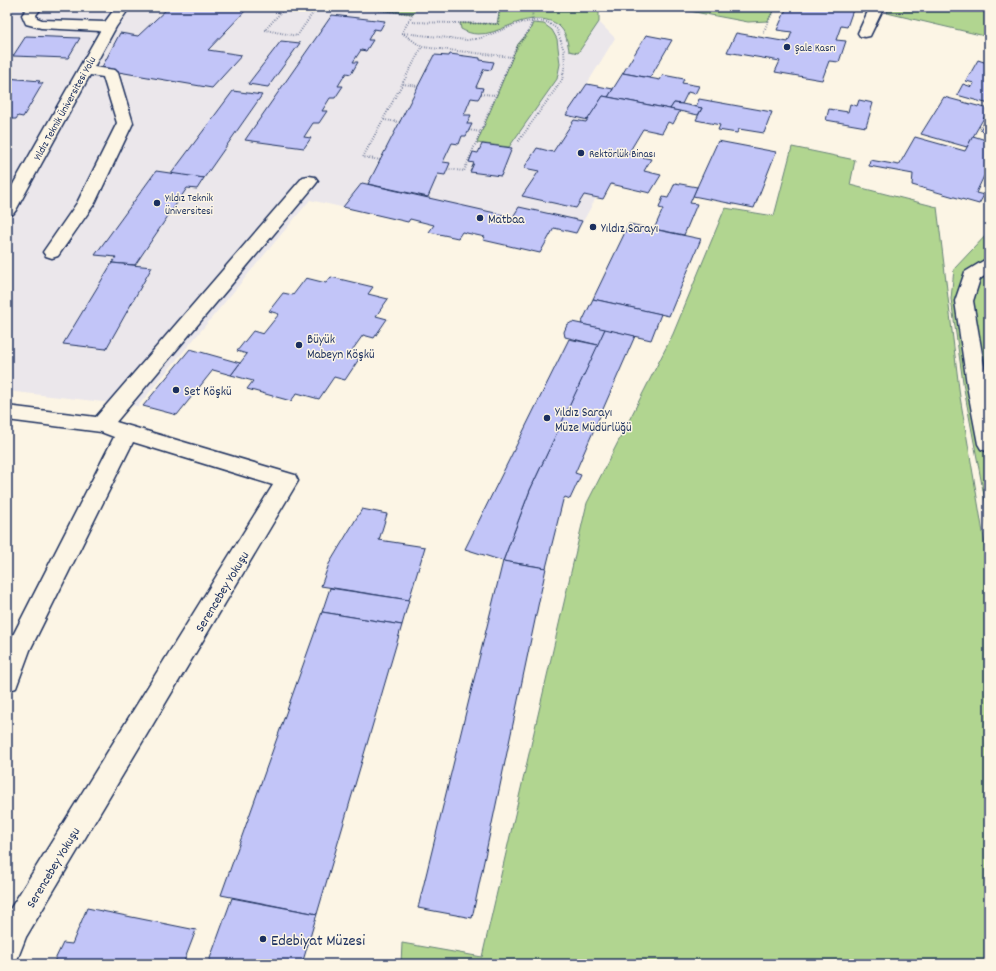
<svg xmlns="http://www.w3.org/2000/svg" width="996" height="971" font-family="Dekko,sans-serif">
  <rect width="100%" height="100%" fill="#fcf5e5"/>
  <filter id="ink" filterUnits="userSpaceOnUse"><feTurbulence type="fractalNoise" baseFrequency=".025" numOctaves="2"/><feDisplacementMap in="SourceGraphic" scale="8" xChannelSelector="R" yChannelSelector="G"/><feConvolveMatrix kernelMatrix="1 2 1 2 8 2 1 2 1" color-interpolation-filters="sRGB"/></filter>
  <g filter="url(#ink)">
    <!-- built -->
    <polygon fill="#ebe7eb" points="15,7 599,7 599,22 615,38 587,84 613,89 609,97 680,111 673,124 668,122 662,133 643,129 628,154 651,159 644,171 661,175 650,193 611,184 603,199 596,198 576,234 555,229 540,253 483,240 485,237 462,232 458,238 429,232 433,224 410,219 408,222 310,200 138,406 7,391 7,18"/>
    <!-- green -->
    <g fill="#b1d590" stroke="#668277">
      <polygon points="352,7 417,7 413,14"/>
      <path d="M 500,7 L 599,7 L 599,22 L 578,53 L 569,51 C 568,44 566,33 561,28 C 556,22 549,20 541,19 C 516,17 499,35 478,34 C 472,34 466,32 461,29 L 460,23 L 497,24 Z"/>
      <polygon points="668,7 775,7 768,21 748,22"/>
      <polygon points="889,7 989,7 989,37 887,13"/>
      <polygon points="533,23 544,24 552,30 557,39 560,64 557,79 509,147 477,143 518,44 529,32"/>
      <polygon points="792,147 855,160 850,185 937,207 960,397 989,568 989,964 401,964 402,943 482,957 587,503 673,334 725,208 774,216"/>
      <polygon points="989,232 989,544 985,501 964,389 951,299 954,269"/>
    </g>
    <!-- building -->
    <g fill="#c2c5f8" stroke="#1b2f5e">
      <polygon points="169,7 235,7 247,9 208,50 242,55 212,88 101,69 120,33 138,36"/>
      <polygon points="787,7 854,7 847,27 841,26 836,40 846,41 839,62 829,61 822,80 775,72 780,61 727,52 736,33 788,42 792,32 777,30"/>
      <polygon points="332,15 385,21 380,30 374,29 368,40 373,40 366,51 361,50 353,62 358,62 351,74 346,73 338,86 343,86 335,98 330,98 322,111 327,111 319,123 313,123 304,137 311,138 304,148 245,140"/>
      <polygon points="646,35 672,40 650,78 623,73"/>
      <polygon points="26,36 80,38 68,58 13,56"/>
      <polygon points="281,41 300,43 268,87 248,84"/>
      <polygon points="450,54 480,58 480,60 494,62 491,70 484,69 476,87 483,88 481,94 478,99 471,98 464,115 471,115 467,124 472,124 466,136 462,136 459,144 452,143 443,162 450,163 445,175 438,174 428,197 368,184 434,55 449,56"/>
      <polygon points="989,59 989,104 957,95 963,84 972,87 974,83 966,81 978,60 987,63"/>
      <polygon points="623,73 660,80 663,75 684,79 682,83 699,86 695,94 688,92 682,104 674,103 670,109 608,97"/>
      <polygon points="7,78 40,81 38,83 43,83 23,117 18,116 16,119 7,119"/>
      <polygon points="587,84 613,89 608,97 603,96 588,120 566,115"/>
      <polygon points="233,91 262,95 204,178 171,174"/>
      <polygon points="603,96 680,111 673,124 668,122 662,133 643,129 628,154 651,159 644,171 661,175 650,193 611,184 603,199 584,195 576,208 522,196 539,171 524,168 537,148 553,152 574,120 586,122"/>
      <polygon points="944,97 989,109 967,147 921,134"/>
      <polygon points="699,99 772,112 764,133 739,129 737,133 718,130 720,125 696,120 702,108 696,107"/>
      <polygon points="859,100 873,103 866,127 826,120 829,109 848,112 850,104 857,106"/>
      <polygon points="674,103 682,104 702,108 698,115 670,109"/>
      <polygon points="989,114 989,132 980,130"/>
      <polygon points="973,136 989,141 989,178 984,176 976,193 984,195 979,204 912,185 913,174 869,166 870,160 899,165 915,137 965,151"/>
      <polygon points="718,141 776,152 754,208 693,196"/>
      <polygon points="482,144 512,148 501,176 470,172 474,163 469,162 473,152 478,153"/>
      <polygon points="156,171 204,178 197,189 187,188 135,265 112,263 116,257 95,255"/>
      <polygon points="362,183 513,217 519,207 582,221 576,233 554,228 540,253 483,240 485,237 462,232 458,238 429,232 434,225 410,219 408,222 343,207"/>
      <polygon points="675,183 697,187 690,203 697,204 684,235 654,229 663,209 659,208 663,197 668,198"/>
      <polygon points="629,224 701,239 669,316 593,299"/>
      <polygon points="112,263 152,267 106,349 63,344"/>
      <polygon points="331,277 373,287 368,294 388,299 376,316 387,319 374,338 363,335 348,356 359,359 345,380 334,377 319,399 297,393 291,401 247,389 253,381 231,375 247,354 237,351 253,331 263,334 279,314 269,311 283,293 293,295 306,278 326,283"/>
      <polygon points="593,299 661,314 651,340 581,324"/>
      <polygon points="572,322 605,329 598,345 565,337 564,332 567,325"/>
      <polygon points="605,329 635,336 575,473 581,475 570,499 565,497 563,500 546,568 503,561 530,490"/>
      <polygon points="569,339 598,345 530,490 503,561 465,549"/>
      <polygon points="190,349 240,363 231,375 213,370 177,415 143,406"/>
      <polygon points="362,509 387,514 379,540 425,547 409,600 321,586 329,564"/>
      <polygon points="503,561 546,568 472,918 418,908"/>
      <polygon points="330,588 409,600 402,625 322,612"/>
      <polygon points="322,612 402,625 317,914 221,895"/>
      <polygon points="232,898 317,914 302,964 208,964"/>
      <polygon points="87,908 196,930 183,964 53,964 63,943 72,944"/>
    </g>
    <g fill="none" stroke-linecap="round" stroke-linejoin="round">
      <!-- minor casing -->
      <g stroke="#1b2f5e" stroke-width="3">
        <g id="minor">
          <polygon points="28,7 42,7 36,15 37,18 42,20 105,22 116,7 130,7 116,27 94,67 115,70 118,73 133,123 95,203 58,256 52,258 46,256 43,252 77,203 117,123 103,77 90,75 16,210 13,214 7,215 7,195 100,31 41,28 26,24 22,15"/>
          <polygon points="870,7 884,7 870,36 865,37 860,36 858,33"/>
          <polygon points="309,176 315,177 318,181 315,185 116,422 295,475 298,481 26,937 17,960 7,964 7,914 273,485 133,442 30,650 16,688 7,691 7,647 114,437 101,432 7,420 7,406 96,417 303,177"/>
          <polygon points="989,259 989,273 980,279 973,301 989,395 989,452 981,449 978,444 968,391 955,301 965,272 983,261"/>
        </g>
      </g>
      <!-- path -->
      <g stroke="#1b2f5e" stroke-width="2" stroke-dasharray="0.5 2" stroke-linecap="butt">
        <polyline points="263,7 283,10 265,30 297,36 317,7"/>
        <polyline points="352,7 413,14"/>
        <polyline points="417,7 408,22 498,24 500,7"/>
        <polyline points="402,33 467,40 481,38 520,23 534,21 547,22 557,29 564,51 565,64 562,80 518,142"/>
        <polyline points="402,33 422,47 512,57 464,171 448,169"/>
        <polyline points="402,33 408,22"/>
        <polyline points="763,33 775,7"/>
        <path d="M 512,57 C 519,39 535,32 532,11 L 526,7"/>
        <polyline points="403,84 418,86"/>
        <polyline points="481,94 496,95"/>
        <polyline points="384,120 400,122"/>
        <polyline points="469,130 481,132"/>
        <polyline points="380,160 363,157 422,47"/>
      </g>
      <!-- minor -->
      <use href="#minor" fill="#fcf5e5" fill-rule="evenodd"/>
    </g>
  </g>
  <!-- markers -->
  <g fill="#1b2f5e" stroke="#fcf5e5" stroke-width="1.5">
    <circle cx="787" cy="47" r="4"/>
    <circle cx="581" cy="153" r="4"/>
    <circle cx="157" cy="203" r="4"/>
    <circle cx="480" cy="218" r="4"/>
    <circle cx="593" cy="227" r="4"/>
    <circle cx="299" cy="345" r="4"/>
    <circle cx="176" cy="390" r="4"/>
    <circle cx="547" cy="418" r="4"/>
    <circle cx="263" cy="939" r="4"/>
  </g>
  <g text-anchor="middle" stroke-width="3" stroke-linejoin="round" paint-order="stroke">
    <!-- far-poi labels -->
    <g font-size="11" fill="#1b2f5e" stroke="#fcf5e5" text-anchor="start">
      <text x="795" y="51">Şale Kasrı</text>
      <text x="589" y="157">Rektörlük Binası</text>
      <text x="165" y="201">Yıldız Teknik<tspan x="165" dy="13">Üniversitesi</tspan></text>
    </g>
    <!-- far-street labels -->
    <g font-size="11" fill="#1b2f5e" stroke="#fcf5e5">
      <text transform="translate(64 108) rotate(-61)" y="4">Yıldız Teknik Üniversitesi Yolu</text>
    </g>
    <!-- poi labels -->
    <g font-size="13" fill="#1b2f5e" stroke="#fcf5e5" text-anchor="start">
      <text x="488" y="223">Matbaa</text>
      <text x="601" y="232">Yıldız Sarayı</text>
      <text x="307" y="343">Büyük<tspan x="307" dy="15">Mabeyn Köşkü</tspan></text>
      <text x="184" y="395">Set Köşkü</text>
      <text x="555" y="416">Yıldız Sarayı<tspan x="555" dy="15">Müze Müdürlüğü</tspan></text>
    </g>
    <!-- street labels -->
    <g font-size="13" fill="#1b2f5e" stroke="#fcf5e5">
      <text transform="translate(221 591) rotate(-59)" y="5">Serencebey Yokuşu</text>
      <text transform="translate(52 867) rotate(-59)" y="5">Serencebey Yokuşu</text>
    </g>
    <!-- near-poi labels -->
    <g font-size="16" fill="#1b2f5e" stroke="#fcf5e5" text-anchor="start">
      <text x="271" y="945">Edebiyat Müzesi</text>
    </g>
  </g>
  <!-- margin -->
  <rect width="996" height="971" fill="none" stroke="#fcf5e5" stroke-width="24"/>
  <rect x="12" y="12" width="972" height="947" fill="none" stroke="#1b2f5e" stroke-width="1.5" filter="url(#ink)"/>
</svg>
